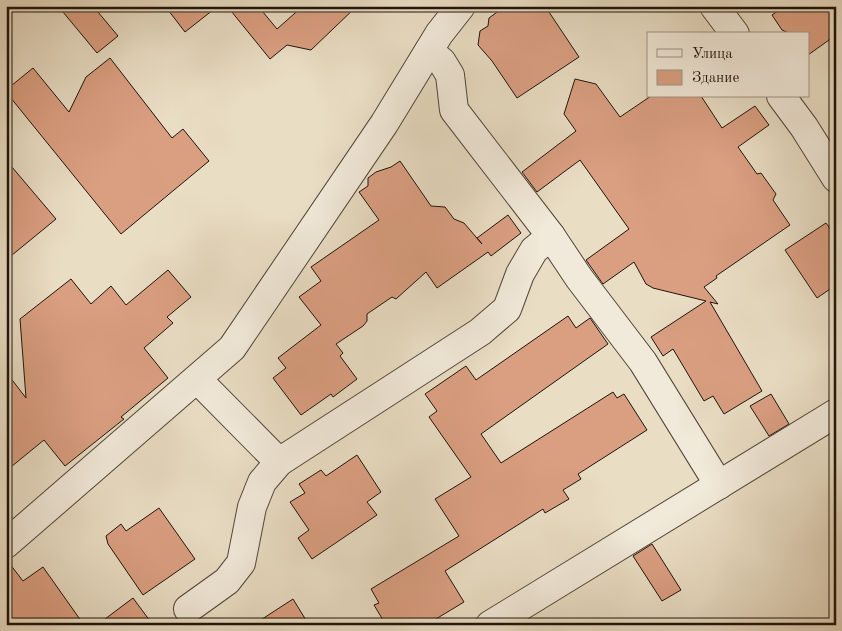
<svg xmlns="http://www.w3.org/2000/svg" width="842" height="631" font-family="'Old Standard TT',serif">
  <rect width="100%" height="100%" fill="#e9ddc4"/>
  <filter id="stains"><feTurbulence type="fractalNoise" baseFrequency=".004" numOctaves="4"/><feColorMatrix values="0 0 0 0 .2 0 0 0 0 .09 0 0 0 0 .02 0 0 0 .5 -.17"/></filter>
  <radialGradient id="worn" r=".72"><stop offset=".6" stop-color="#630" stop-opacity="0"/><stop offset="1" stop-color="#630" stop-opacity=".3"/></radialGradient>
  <!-- building -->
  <g fill="#da9f81" stroke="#1f140b">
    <polygon points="58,6 93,6 118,36 97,53"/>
    <polygon points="165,6 218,6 185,32"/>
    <polygon points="227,6 258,6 277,29 303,6 357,6 311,50 287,45 270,59"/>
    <polygon points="514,6 545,6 579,57 517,98 492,61 478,45 480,31 488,26 489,18 504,7"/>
    <polygon points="785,6 836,6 836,35 808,55 808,34 791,34 782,30 772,15"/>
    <polygon points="110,58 172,138 183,129 209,161 121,234 6,92 6,90 33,68 69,112 86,77"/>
    <polygon points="575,79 596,84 620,117 651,96 701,96 722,128 755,106 769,125 738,147 757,174 761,173 776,194 773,200 790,225 716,276 717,278 704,287 718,304 710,302 762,391 724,414 713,396 704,401 673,349 663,356 651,337 706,301 653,288 646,284 634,262 603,284 586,260 629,229 580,160 537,192 522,172 576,131 564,114"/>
    <polygon points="6,160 56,219 6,260"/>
    <polygon points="400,161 431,206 445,207 454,219 464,223 482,244 477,238 508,215 521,233 491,256 488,252 437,288 426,272 396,299 392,297 367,314 367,321 363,326 336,344 343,353 340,356 357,379 333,397 331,394 301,415 273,378 286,368 278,358 321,325 299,297 321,281 311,267 379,220 359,192 368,186 368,178 376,172 391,167"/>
    <polygon points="826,223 836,237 836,285 817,298 785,250"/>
    <polygon points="168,270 191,297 167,317 173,323 144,348 168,378 121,417 124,419 65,466 44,440 6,471 6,372 26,398 20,319 71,279 91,304 111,286 126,305"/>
    <polygon points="568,316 576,328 590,318 608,344 481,434 501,463 613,392 617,398 624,394 647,430 578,474 581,479 563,490 569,499 545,513 543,509 445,571 464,602 426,625 386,625 374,605 379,603 371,589 459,536 435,499 471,477 429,417 437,411 425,394 466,366 476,380"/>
    <polygon points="771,394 789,424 769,436 750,406"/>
    <polygon points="357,455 381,492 367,502 377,515 312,559 298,538 309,530 290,502 305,493 299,484 321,470 326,476"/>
    <polygon points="159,508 195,559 143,595 108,544 106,536 121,524 126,531"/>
    <polygon points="652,544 681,590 662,601 633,556"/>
    <polygon points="6,559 23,581 43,567 84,625 6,625"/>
    <polygon points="133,598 153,625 97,625"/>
    <polygon points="293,599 309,625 253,625"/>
  </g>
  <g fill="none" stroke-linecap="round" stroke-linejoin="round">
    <!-- minor casing -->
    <g stroke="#524639" stroke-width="30">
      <g id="minor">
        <polyline points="714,6 735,34"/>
        <polyline points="781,96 804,127 836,178"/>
        <polyline points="551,236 579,278 643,362 719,485"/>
        <polyline points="197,379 279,462 480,332 507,309 520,274 534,250 551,236 454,110 450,75 442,62 429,51"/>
        <polyline points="6,544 232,348 384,124 439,34 461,6"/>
        <polyline points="188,609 227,581 241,563 252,507 262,482 279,462"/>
        <polyline points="490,625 836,413"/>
      </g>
    </g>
    <!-- minor -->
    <use href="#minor" stroke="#f1e9d9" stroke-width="28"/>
  </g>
  <!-- margin -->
  <rect width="842" height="631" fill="none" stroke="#e9ddc4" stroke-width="25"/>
  <rect x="8" y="8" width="827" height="616" fill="none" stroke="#1f140b" stroke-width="2.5"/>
  <rect x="12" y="12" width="817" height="606" fill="none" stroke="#1f140b"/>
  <!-- legend -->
  <rect x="647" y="32" width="162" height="65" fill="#f1e9d9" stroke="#9d9487"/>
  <rect x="657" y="49" width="25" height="8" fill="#f1e9d9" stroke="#9d9487"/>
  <text x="692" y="58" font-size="15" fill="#1f140b">Улица</text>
  <rect x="657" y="70" width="25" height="15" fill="#da9f81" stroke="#9d9487"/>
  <text x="692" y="82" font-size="15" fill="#1f140b">Здание</text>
  <rect width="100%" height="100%" filter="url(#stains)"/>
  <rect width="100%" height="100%" fill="url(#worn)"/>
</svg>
